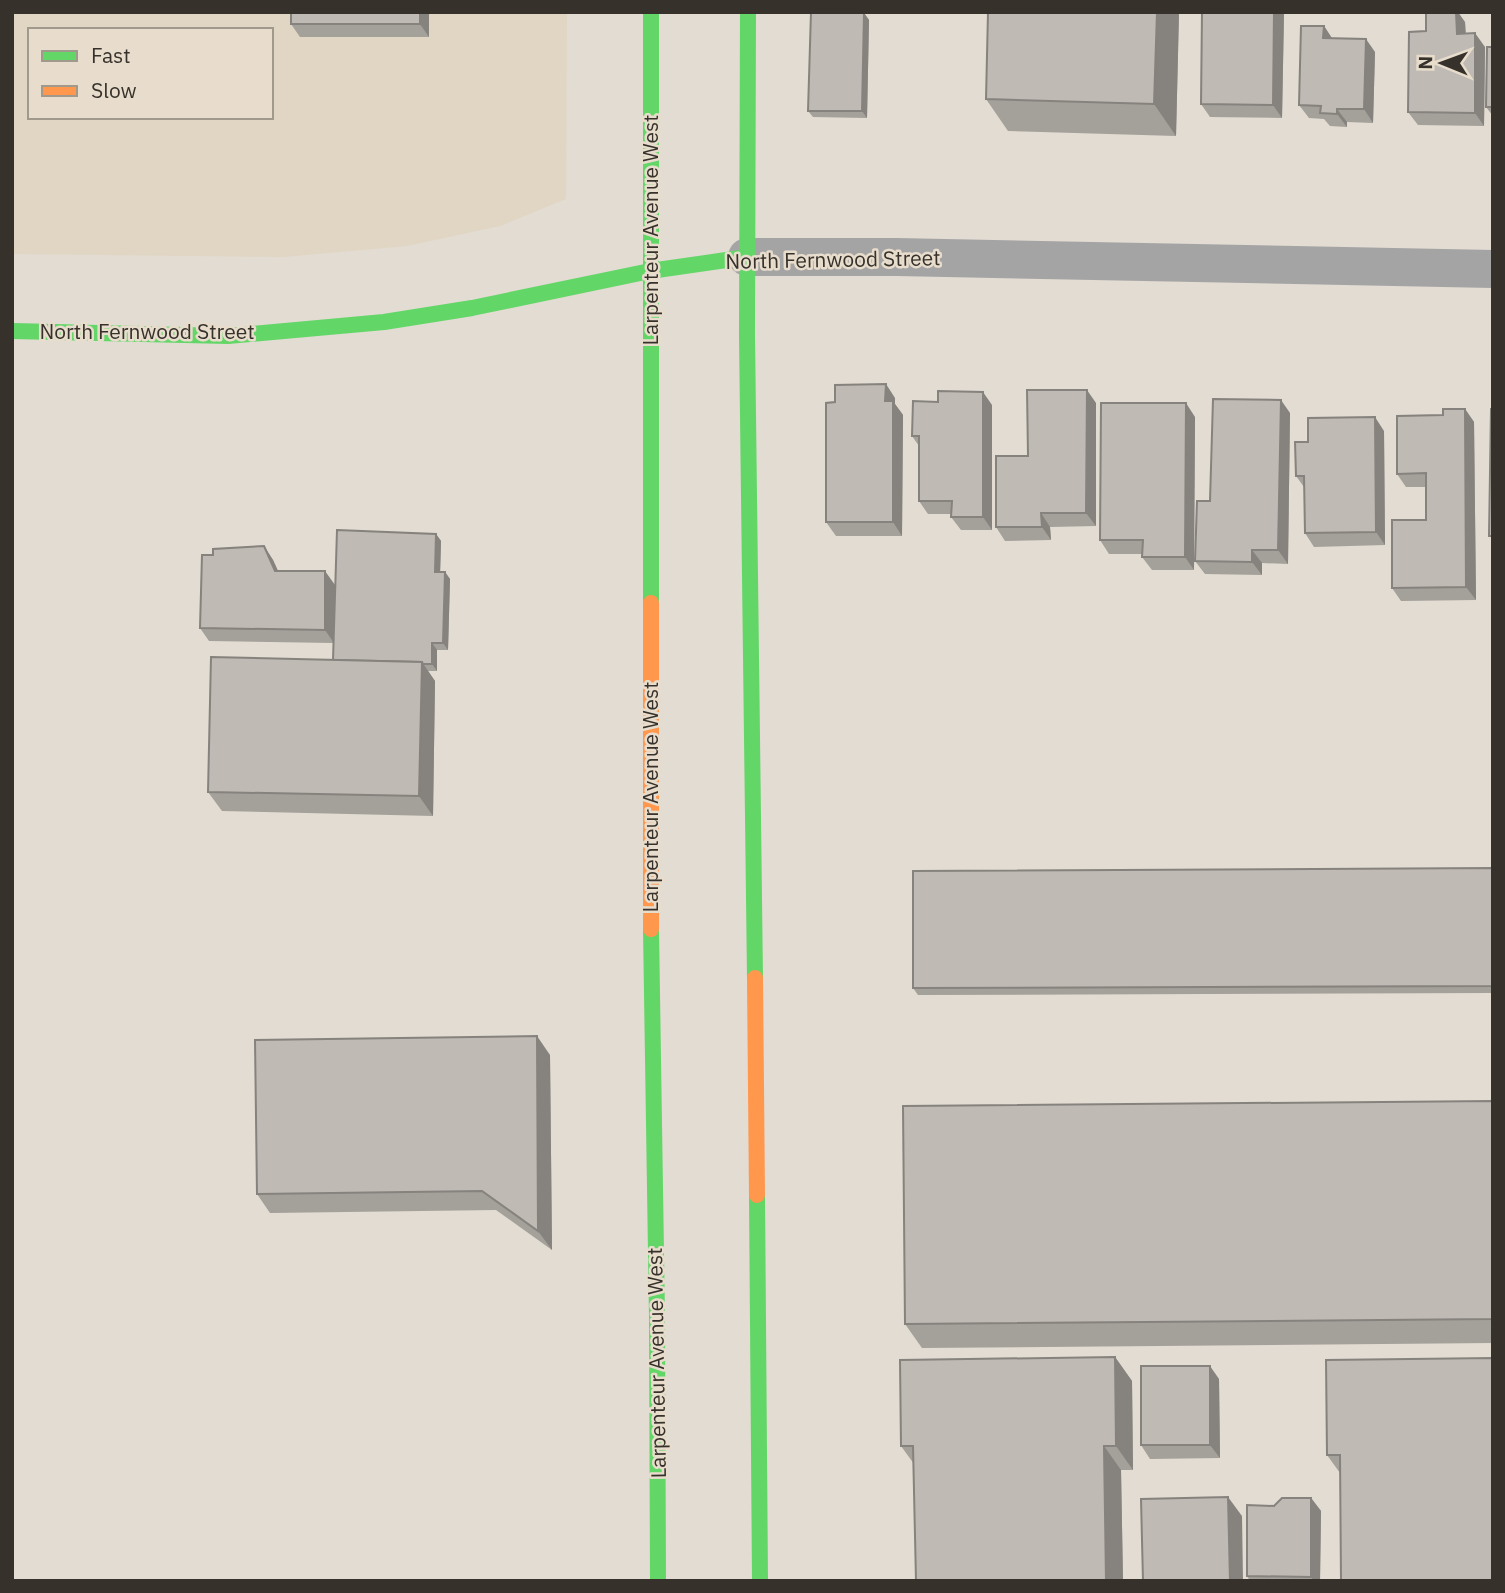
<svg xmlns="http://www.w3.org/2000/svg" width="1505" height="1593" font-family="'IBM Plex Sans',sans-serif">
  <rect width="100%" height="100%" fill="#e2dcd2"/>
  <!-- built -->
  <path fill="#e1d6c4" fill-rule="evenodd" d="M 12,12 L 567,12 L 566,199 L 500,226 L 407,246 L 283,257 L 12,254 ZM 30,30 L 271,30 L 271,117 L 30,117 Z"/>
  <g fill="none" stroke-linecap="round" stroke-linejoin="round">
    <!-- street -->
    <polyline stroke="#a5a4a5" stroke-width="38" points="747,257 897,257 1493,269"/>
    <!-- fast -->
    <g stroke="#63d668" stroke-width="16">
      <polyline points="651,12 651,603"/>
      <polyline points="748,12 747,335 755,978"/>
      <polyline points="12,331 228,336 384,322 472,308 650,271 747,257"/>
      <polyline points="651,929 657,1317 658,1581"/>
      <polyline points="757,1195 760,1581"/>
    </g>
    <!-- slow -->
    <g stroke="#ff974d" stroke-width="16">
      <polyline points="651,603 651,929"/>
      <polyline points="755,978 757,1195"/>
    </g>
  </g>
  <!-- wall -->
  <g fill="#a4a09a">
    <polygon points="291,12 429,12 429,37 300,37 291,24"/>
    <polygon points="988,12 1179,12 1176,136 1008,131 986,99"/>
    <polygon points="1202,12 1284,12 1282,118 1210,117 1201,104"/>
    <polygon points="864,13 869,20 867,118 813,117 808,111"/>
    <polygon points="1465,22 1466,34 1485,47 1484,126 1418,125 1408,112 1426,31"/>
    <polygon points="1324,26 1332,38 1375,52 1373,123 1347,122 1347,127 1330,126 1324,119 1309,118 1299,105"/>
    <polygon points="1493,47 1493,116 1486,107"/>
    <polygon points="895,398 895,404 903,415 902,536 836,536 826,522"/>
    <polygon points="1096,403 1096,526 1050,527 1051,540 1005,541 996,527 1028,456"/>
    <polygon points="992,405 992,530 961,530 951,517 952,514 928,514 919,501 919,446 912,436"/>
    <polygon points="1465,409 1474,422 1476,600 1401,601 1392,588 1426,520 1426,487 1406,487 1397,474 1443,415"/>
    <polygon points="1290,413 1288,564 1262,563 1262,575 1205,574 1195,561 1210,501"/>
    <polygon points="1195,417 1194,570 1152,570 1142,557 1142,554 1109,554 1100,540"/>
    <polygon points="1384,431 1385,545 1314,547 1305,533 1304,487 1296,476 1308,442"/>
    <polygon points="436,534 441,541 440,572 445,572 450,579 448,650 437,650 437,671 428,671 435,681 433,816 222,811 208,792 333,660 333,643 209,641 200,628 213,555 264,546 273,560 278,571 335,585 335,604"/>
    <polygon points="1493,868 1493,993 918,995 913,988"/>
    <polygon points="550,1055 552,1250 496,1210 270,1213 257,1194"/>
    <polygon points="1493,1101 1493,1343 922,1348 905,1324"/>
    <polygon points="1115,1357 1132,1381 1133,1470 1121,1470 1123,1581 916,1581 914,1464 901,1446"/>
    <polygon points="1493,1358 1340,1473 1327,1455"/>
    <polygon points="1219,1379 1220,1458 1150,1459 1141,1445"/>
    <polygon points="1311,1498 1321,1511 1320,1581 1250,1581 1247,1576 1274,1506"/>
  </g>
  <!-- shaded-wall -->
  <g fill="#86827d">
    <polygon points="420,12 429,12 429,37 420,24"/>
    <polygon points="1157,12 1179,12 1176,136 1154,104"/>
    <polygon points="1274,12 1284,12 1282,118 1273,105"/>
    <polygon points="1456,12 1458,12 1465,22 1466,47 1457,34"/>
    <polygon points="864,13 869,20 867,118 862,111"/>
    <polygon points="1324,26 1333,40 1323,38"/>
    <polygon points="1475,33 1485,47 1484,126 1475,113"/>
    <polygon points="1366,39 1375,52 1373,123 1364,109"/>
    <polygon points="1337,109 1347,122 1347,127 1337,114"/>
    <polygon points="886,384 895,398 895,404 903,415 902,536 893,522 885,401"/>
    <polygon points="1087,390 1096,403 1096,526 1086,513"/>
    <polygon points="983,392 992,405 992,530 983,517"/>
    <polygon points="1281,400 1290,413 1288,564 1278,550"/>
    <polygon points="1186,403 1195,417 1194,570 1185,557"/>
    <polygon points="1465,409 1474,422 1476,600 1466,587"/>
    <polygon points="1375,417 1384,431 1385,545 1376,532"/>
    <polygon points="1041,513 1050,527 1051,540 1042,527"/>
    <polygon points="436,534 441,541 440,578 435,572"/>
    <polygon points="264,546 273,560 284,584 275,571"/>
    <polygon points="1252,550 1262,563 1262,575 1252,562"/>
    <polygon points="325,571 335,585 334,643 325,630"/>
    <polygon points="445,572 450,579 448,650 443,643"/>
    <polygon points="432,643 437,650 437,671 432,664"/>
    <polygon points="422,662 435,681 433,816 419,796"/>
    <polygon points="537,1036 550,1055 552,1250 538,1231"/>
    <polygon points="1115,1357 1132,1381 1133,1470 1116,1446"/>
    <polygon points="1210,1366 1219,1379 1220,1458 1210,1445"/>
    <polygon points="1104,1446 1121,1470 1123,1581 1106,1581"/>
    <polygon points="1228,1497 1242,1516 1243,1581 1230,1581"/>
    <polygon points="1311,1498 1321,1511 1320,1581 1314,1581 1311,1577"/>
  </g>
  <!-- building -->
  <g fill="#bfbab3" stroke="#86827d" stroke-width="2">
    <rect x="291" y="12" width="129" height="12"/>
    <polygon points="811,12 864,13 862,111 808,111"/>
    <polygon points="988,12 1157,12 1154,104 986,99"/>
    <polygon points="1202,12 1274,12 1273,105 1201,104"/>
    <polygon points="1426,12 1456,12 1457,34 1475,33 1475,113 1408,112 1409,32 1426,31"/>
    <polygon points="1301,26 1324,26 1323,38 1366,39 1364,109 1337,109 1337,114 1320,113 1321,106 1299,105"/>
    <polygon points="1487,47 1493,47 1493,107 1486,107"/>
    <polygon points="886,384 885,401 893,401 893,522 826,522 826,403 835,402 835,385"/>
    <polygon points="1027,390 1087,390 1086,513 1041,513 1042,527 996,527 996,456 1028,456"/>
    <polygon points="938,391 983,392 983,517 951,517 952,501 919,501 919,436 912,436 913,401 938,402"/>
    <polygon points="1213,399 1281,400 1278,550 1252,550 1252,562 1195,561 1197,501 1210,501"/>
    <polygon points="1101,403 1186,403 1185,557 1142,557 1143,540 1100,540"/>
    <polygon points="1443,409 1465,409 1466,587 1392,588 1392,520 1426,520 1426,473 1397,474 1397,416 1443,415"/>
    <polygon points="1491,409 1493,409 1493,536 1489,536"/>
    <polygon points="1375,417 1376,532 1305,533 1304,476 1296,476 1295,442 1308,442 1308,418"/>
    <polygon points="337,530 436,534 435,572 445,572 443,643 432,643 432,664 423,664 422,662 333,660"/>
    <polygon points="264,546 275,571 325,571 325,630 200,628 202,555 213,555 213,549"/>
    <polygon points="211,657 422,662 419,796 208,792"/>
    <polygon points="1493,868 1493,986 913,988 913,871"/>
    <polygon points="537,1036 538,1231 482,1191 257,1194 255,1040"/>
    <polygon points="1493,1101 1493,1319 905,1324 903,1106"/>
    <polygon points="1115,1357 1116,1446 1104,1446 1106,1581 916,1581 913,1446 901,1446 900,1360"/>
    <polygon points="1493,1358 1493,1581 1341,1581 1340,1455 1327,1455 1326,1360"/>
    <rect x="1141" y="1366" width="69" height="79"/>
    <polygon points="1228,1497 1230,1581 1143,1581 1141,1499"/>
    <polygon points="1282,1498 1311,1498 1311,1577 1247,1576 1247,1505 1274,1506"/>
  </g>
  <g text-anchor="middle" stroke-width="5" stroke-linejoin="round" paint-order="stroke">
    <!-- street labels -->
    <g font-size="21" fill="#36322b" stroke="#e8ddcc">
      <text transform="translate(651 230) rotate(-90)" y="7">Larpenteur Avenue West</text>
      <text transform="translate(833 260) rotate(-1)" y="7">North Fernwood Street</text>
      <text x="147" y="339">North Fernwood Street</text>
      <text transform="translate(651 797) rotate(-90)" y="7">Larpenteur Avenue West</text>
      <text transform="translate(657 1363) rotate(-91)" y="7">Larpenteur Avenue West</text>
    </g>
  </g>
  <!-- border -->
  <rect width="1505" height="1593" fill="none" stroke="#36322b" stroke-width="28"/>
  <!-- legend -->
  <rect x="28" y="28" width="245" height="91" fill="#e8ddcc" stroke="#a1998c" stroke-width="2"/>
  <rect x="42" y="51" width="35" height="10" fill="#63d668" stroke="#a1998c" stroke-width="2"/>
  <text x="91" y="63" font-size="21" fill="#36322b">Fast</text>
  <rect x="42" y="86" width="35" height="10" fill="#ff974d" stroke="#a1998c" stroke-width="2"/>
  <text x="91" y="98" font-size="21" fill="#36322b">Slow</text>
  <!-- north arrow -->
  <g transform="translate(1442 63) rotate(271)" stroke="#e8ddcc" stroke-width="5" paint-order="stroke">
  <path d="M0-5L12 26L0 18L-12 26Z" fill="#36322b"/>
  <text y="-10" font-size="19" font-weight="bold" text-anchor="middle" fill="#36322b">N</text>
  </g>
</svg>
